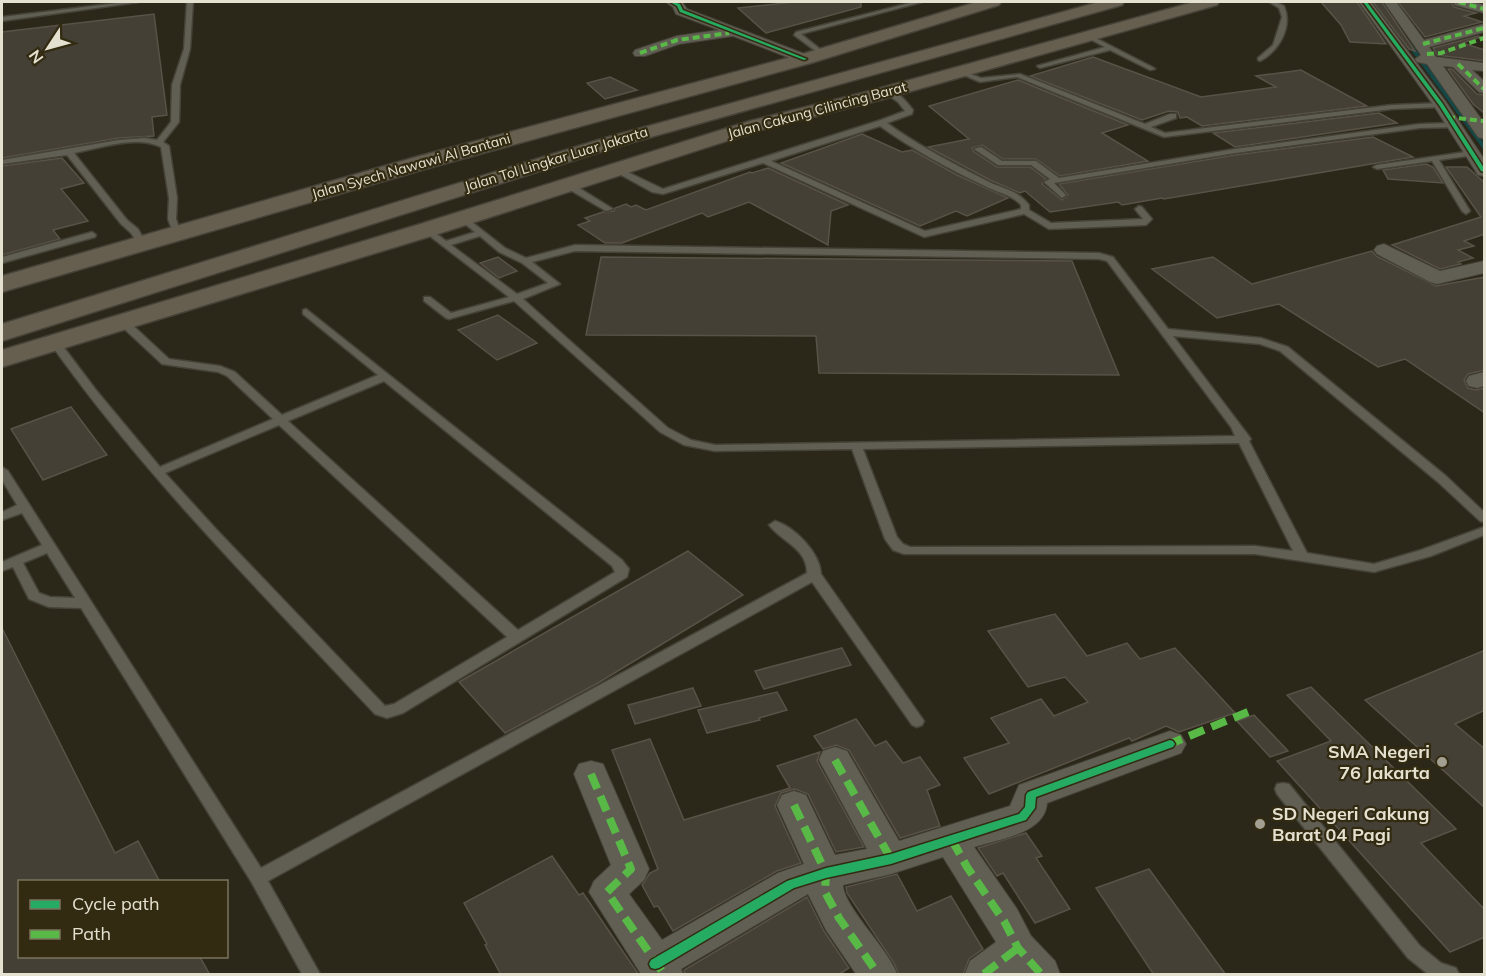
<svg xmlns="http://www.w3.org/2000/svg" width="1486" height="976" font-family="Mulish,sans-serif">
  <rect width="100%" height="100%" fill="#2b2719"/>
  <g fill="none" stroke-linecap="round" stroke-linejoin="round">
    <!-- stream -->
    <polyline stroke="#144847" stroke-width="4" points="1409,44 1484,147"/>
  </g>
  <!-- building -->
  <g fill="#454035" stroke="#585247" stroke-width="1.5">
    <polygon points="794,2 861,2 861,7 766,33 738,8"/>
    <polygon points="1321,2 1357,2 1386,44 1350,42 1341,25"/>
    <polygon points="1373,2 1382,2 1415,51 1409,49"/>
    <polygon points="1398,2 1451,2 1454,7 1476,13 1464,16 1482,22 1425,37"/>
    <polygon points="154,14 167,115 152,117 154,136 119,138 2,158 2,32"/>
    <polygon points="1478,36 1481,37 1462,43 1485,50 1485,61 1437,55 1433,48"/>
    <polygon points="1093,57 1201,97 1276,87 1256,76 1301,70 1367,106 1202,126 1187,117 1180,118 1178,112 1169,111 1142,120 1030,76"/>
    <polygon points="1448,69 1452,69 1477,94 1485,95 1485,114 1473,104"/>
    <polygon points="610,77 637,90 605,99 587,83"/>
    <polygon points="1018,80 1128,125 1102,133 1148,161 1060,176 1036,159 1003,159 982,145 972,148 973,151 997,167 1030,167 1046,179 1042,184 1062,200 1068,195 1059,184 1235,155 1373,137 1413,157 1164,199 1162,198 1122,205 1118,202 1050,212 1025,191 1020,193 990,180 928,147 969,139 929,106"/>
    <polygon points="1379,113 1397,123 1235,147 1213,133"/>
    <polygon points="862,134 902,152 912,150 957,175 1008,198 967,216 956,211 920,226 781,163"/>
    <polygon points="62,158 84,183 61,189 88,221 53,230 60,239 2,255 2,166"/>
    <polygon points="1426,164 1433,167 1443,183 1388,179 1383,170"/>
    <polygon points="1446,167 1467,167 1485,183 1485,234 1464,241 1474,246 1458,250 1473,258 1458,262 1461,264 1440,269 1392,245 1481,217"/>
    <polygon points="768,168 848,205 831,211 828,245 749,202 708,217 702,213 622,243 605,243 578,225 590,221 585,218 603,212 614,211 615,208 626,204 631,207 636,205 646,210 750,172 752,173"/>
    <polygon points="1372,251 1376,256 1436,286 1485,277 1485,370 1468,374 1464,380 1468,388 1476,390 1485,388 1485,413 1405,359 1378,367 1279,304 1217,318 1152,269 1213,257 1252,284"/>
    <polygon points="498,257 517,271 499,278 480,263"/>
    <polygon points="601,257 1072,261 1119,375 819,373 816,336 586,335"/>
    <polygon points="498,315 537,343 497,360 458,330"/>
    <polygon points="71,407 107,455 43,480 11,429"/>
    <polygon points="688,551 743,595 598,683 505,733 459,682"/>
    <polygon points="1055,614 1087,656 1127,643 1140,659 1175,648 1235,713 1179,732 1166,726 1132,741 1129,738 989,794 964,758 1009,743 991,718 1041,699 1054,716 1088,702 1065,677 1028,687 988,631"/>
    <polygon points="2,628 115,853 138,841 160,882 20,882 20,957 200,957 210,975 2,975"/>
    <polygon points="842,648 851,665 764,689 755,671"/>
    <polygon points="1485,650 1485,710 1455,724 1485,749 1485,808 1365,700"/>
    <polygon points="1311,687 1456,829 1421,843 1485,910 1485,937 1450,952 1277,761 1331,741 1287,695"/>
    <polygon points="693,688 701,706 635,724 628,705"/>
    <polygon points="777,692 787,710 759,718 760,720 707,733 698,710"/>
    <polygon points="1254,715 1288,751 1270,757 1237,721"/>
    <polygon points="856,719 875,746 886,741 903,763 920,757 940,785 927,790 940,826 900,838 849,750 836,745 823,749 814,736"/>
    <polygon points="650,739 684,820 790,788 777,766 820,752 817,761 864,847 836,852 808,794 795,789 781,793 775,806 801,863 777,871 673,931 658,906 654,907 642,885 650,873 658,869 612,750"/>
    <polygon points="1026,833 1042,856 1036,858 1070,909 1035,923 1003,873 997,876 978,848"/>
    <polygon points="552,856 579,895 583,893 639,975 501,975 485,945 487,944 464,903"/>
    <polygon points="1149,869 1226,975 1154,975 1096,888"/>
    <polygon points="897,874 917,911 951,896 983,949 969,959 963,975 899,975 894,963 847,893 846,887"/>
    <polygon points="807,897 824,931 849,968 838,975 685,975 684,970"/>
  </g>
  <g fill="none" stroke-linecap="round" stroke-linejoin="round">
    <!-- lane casing -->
    <g stroke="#454237" stroke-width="3">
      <g id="lane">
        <polygon points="126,2 139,2 2,21 2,17"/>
        <path d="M 187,2 L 193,2 L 190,49 L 180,85 L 179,122 L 163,142 L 169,146 L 177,198 L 176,219 L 181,233 L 180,235 L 174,235 L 168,219 L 169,198 L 161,147 C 135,135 101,148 74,153 L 127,220 L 138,229 L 146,243 L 142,246 L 139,245 L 131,233 L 121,224 L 67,155 L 2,164 L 2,160 L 119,140 L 145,138 L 157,140 L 171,122 L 172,85 L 184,49 Z"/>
        <polygon points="914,2 922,2 801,34 825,53 825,55 821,55 794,35 796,32"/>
        <path d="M 1269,2 L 1276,2 L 1284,6 C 1293,27 1279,51 1260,61 L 1258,60 L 1258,58 L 1273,45 L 1282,17 L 1279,8 Z"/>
        <polygon points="1088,34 1154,68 1155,69 1150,70 1110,50 1040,68 1037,66 1105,47 1086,37 1085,36"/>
        <polygon points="959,71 963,71 981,78 1020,74 1145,124 1170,114 1176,114 1176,118 1151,127 1165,133 1392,105 1441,103 1445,105 1441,107 1392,109 1164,137 1017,77 980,82 959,73"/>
        <path d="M 885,89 C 897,89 906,101 913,110 L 912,114 L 887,123 C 919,146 954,164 989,182 C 1006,190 1017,190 1029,205 L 1029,210 L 1051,223 L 1143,219 L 1135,209 L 1139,206 L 1142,207 L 1152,219 L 1146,225 L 1049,229 L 1024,214 L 924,237 L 763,163 L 663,194 L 652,192 L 612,170 L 619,168 L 663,189 L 878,121 L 905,111 L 898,102 L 885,93 ZM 880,126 C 912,149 949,169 985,186 C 998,193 1011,194 1021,205 L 1021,209 L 925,231 L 771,161 Z"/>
        <polygon points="1453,123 1456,123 1456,127 1420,128 1235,153 1054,183 1066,195 1062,198 1044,182 1050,179 1031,165 998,165 974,149 981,147 1002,161 1036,161 1059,178 1235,149 1420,124"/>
        <polygon points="1472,151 1475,151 1475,155 1439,160 1470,211 1466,214 1462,211 1432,161 1377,169 1373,167 1377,165"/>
        <polygon points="565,183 571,183 613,209 606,211 565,187"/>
        <path d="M 463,215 L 505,248 L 526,258 L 575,245 L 1099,253 L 1113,257 L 1168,329 L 1261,338 L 1288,347 L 1446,476 L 1484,512 L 1484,522 L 1480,521 L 1438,482 L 1280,351 L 1260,344 L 1173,336 L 1251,439 L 1249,441 L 1307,553 L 1374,564 L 1421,550 L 1484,527 L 1484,535 L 1431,556 L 1374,572 L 1255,554 L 904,554 L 893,550 L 885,539 L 852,449 L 715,451 L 684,445 L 660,432 L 514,301 L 449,319 L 446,318 L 424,301 L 424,297 L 430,297 L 451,313 L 509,297 L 422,230 L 423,228 L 429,228 L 446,241 L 475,232 L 460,220 L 460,216 ZM 480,236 L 499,252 L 522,263 L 548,283 L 517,294 L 451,245 ZM 575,251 L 1099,259 L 1107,261 L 1231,427 L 1235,436 L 715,445 L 691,440 L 668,428 L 523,299 L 560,284 L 532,262 ZM 1239,443 L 1293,551 L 1255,546 L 910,547 L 903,544 L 897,537 L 863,449 Z"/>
        <polygon points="92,232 96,235 95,237 2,263 2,257"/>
        <path d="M 306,309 L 622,560 L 629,569 L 627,577 L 403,713 L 387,718 L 375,714 C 262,593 145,477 50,343 L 55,340 L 59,341 L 96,390 L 160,467 L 273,419 L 227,376 L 218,372 L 162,364 L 119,324 L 119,320 L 127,320 L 169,359 L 220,366 L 235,372 L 282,415 L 378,375 L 303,314 L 303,310 ZM 384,381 L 612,566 L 615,572 L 518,630 L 288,421 ZM 279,425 L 507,637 L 394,704 L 385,706 L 216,529 L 165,473 Z"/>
        <path d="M 2,467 L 8,471 L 261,868 L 807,573 C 807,548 782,542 769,525 L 775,521 C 795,527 820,553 821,574 L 924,721 L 922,725 L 917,727 L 912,725 L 812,582 L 268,881 L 320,974 L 302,974 L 252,883 L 81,608 L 49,607 L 29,599 L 13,567 L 2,571 L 2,562 L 42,545 L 22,513 L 2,520 L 2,512 L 17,505 L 2,480 ZM 47,553 L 75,598 L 50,597 L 39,593 L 23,563 Z"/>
        <polygon points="1283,783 1289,784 1420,946 1441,963 1456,968 1459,974 1428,974 1408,958 1277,794 1275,789 1277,784"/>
      </g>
    </g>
    <!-- street casing -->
    <g stroke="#454237" stroke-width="2">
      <g id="street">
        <polygon points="666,2 682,2 687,9 810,56 812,59 810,62 800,62 733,36 679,44 645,56 635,56 633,53 635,50 677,36 719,30 676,14 673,7"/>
        <polygon points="1359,2 1371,2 1446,102 1484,159 1484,176 1478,175 1434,106"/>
        <polygon points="1384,2 1396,2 1424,40 1484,24 1484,32 1429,47 1436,57 1484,63 1484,71 1472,70 1484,81 1484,93 1479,92 1453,67 1443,66 1484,123 1484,139 1478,137 1427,64 1417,62 1415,59 1421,55"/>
        <polygon points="1453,2 1471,2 1484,5 1484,13 1455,5"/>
        <polygon points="1384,244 1440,271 1484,261 1484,273 1437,284 1430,282 1377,254 1374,250 1377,246"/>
        <polygon points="1484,372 1484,386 1477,388 1469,386 1466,381 1469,376"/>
        <path d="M 1170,731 L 1181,735 L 1186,744 L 1181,753 L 1047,803 C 1045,834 998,839 974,847 L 1017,909 L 1031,936 L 1055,961 L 1060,974 L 965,974 L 970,961 L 996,942 L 943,857 L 891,874 L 843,885 C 843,906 889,950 897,974 L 856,974 L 826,930 L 808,894 L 681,969 L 683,974 L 641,974 L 589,892 L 594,881 L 611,865 L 574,774 L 579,764 L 591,761 L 603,764 L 649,869 L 644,880 L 629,894 L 662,940 L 778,873 L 804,864 L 777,805 L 782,795 L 794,791 L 806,795 L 835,855 L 867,849 L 819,760 L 823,751 L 835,747 L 847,751 L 899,841 L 1010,806 L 1019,785 Z"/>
      </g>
    </g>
    <!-- highway casing -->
    <g stroke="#454237" stroke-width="3">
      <g id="highway">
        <polygon points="977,2 1001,2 999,5 811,63 432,167 2,292 2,276 416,157 799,55"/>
        <polygon points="1099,2 1124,2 1122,5 619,146 2,341 2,324 605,138"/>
        <polygon points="1194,2 1219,2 1217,5 880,100 764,129 435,235 2,367 2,350 417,225 750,121 866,92"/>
      </g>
    </g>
    <!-- lane -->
    <use href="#lane" fill="#615f54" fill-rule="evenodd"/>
    <!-- street -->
    <use href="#street" fill="#615f54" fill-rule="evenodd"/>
    <!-- highway -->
    <use href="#highway" fill="#665f50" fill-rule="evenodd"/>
    <!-- quiet-far1 -->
    <g stroke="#58b947" stroke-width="4" stroke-dasharray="7 4" stroke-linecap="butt">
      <polyline points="1459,2 1484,9"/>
      <polyline points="1423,44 1484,28"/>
      <polyline points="640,53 677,40 729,33"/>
      <polyline points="1427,54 1441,53 1484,38"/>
      <polyline points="1458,64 1484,89"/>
      <polyline points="1448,117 1484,121"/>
    </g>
    <!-- quiet -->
    <g stroke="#58b947" stroke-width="8" stroke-dasharray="16 8" stroke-linecap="butt">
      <polyline points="1167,745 1248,712"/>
      <polyline points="835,760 891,859"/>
      <polyline points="591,774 631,869 607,892 664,974"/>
      <polyline points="794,805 826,873 825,892 839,918 878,974"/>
      <polyline points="952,840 967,867 1004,921 1018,948 1041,974"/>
      <polyline points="984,974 1018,948"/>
    </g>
    <!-- cycleway casing -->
    <g stroke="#332b11" stroke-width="3">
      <g id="cycleway">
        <polygon points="670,2 674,2 680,4 683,10 807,59 804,60 680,12 677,6"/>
        <polygon points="1363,2 1367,2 1443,104 1484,168 1484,172 1481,171 1439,105"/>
        <polygon points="1170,740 1173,741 1175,744 1173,747 1036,797 1035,808 1026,820 891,864 826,878 794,888 659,968 655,969 651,968 649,964 651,960 787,881 826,868 891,854 1019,814 1025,807 1026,795 1028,792"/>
      </g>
    </g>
    <!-- cycleway -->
    <use href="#cycleway" fill="#26ab63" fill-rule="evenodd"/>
  </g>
  <!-- markers -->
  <g fill="#a4a091" stroke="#332b11" stroke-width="2">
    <circle cx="1442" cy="762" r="6"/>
    <circle cx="1260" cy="824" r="6"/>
  </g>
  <g text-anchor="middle" stroke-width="4.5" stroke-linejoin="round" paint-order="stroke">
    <!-- far-street labels -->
    <g font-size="14" fill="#e5e1d1" stroke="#332b11">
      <text transform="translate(817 110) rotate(-15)" y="5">Jalan Cakung Cilincing Barat</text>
      <text transform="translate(556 159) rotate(-17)" y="5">Jalan Tol Lingkar Luar Jakarta</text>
      <text transform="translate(411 166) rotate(-16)" y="5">Jalan Syech Nawawi Al Bantani</text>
    </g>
    <!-- near-poi labels -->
    <g font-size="18" font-weight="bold" fill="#e5e1d1" stroke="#332b11" text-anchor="end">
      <text x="1430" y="758">SMA Negeri<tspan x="1430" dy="21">76 Jakarta</tspan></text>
      <text x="1272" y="820" text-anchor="start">SD Negeri Cakung<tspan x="1272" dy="21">Barat 04 Pagi</tspan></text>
    </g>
  </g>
  <!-- border -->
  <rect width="1486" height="976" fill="none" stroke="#e5e1d1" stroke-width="6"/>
  <!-- legend -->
  <rect x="18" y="880" width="210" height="78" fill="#332b11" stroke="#7a745e" stroke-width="1.5"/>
  <rect x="30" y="900" width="30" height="9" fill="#26ab63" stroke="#7a745e" stroke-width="1.5"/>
  <text x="72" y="910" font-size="18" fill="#e5e1d1">Cycle path</text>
  <rect x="30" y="930" width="30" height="9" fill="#58b947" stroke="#7a745e" stroke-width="1.5"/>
  <text x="72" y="940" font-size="18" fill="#e5e1d1">Path</text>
  <!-- north arrow -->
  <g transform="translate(48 48) rotate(234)" stroke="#332b11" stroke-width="4.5" paint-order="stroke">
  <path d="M0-4.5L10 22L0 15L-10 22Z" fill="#e5e1d1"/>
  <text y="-9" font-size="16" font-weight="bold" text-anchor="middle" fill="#e5e1d1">N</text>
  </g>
</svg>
